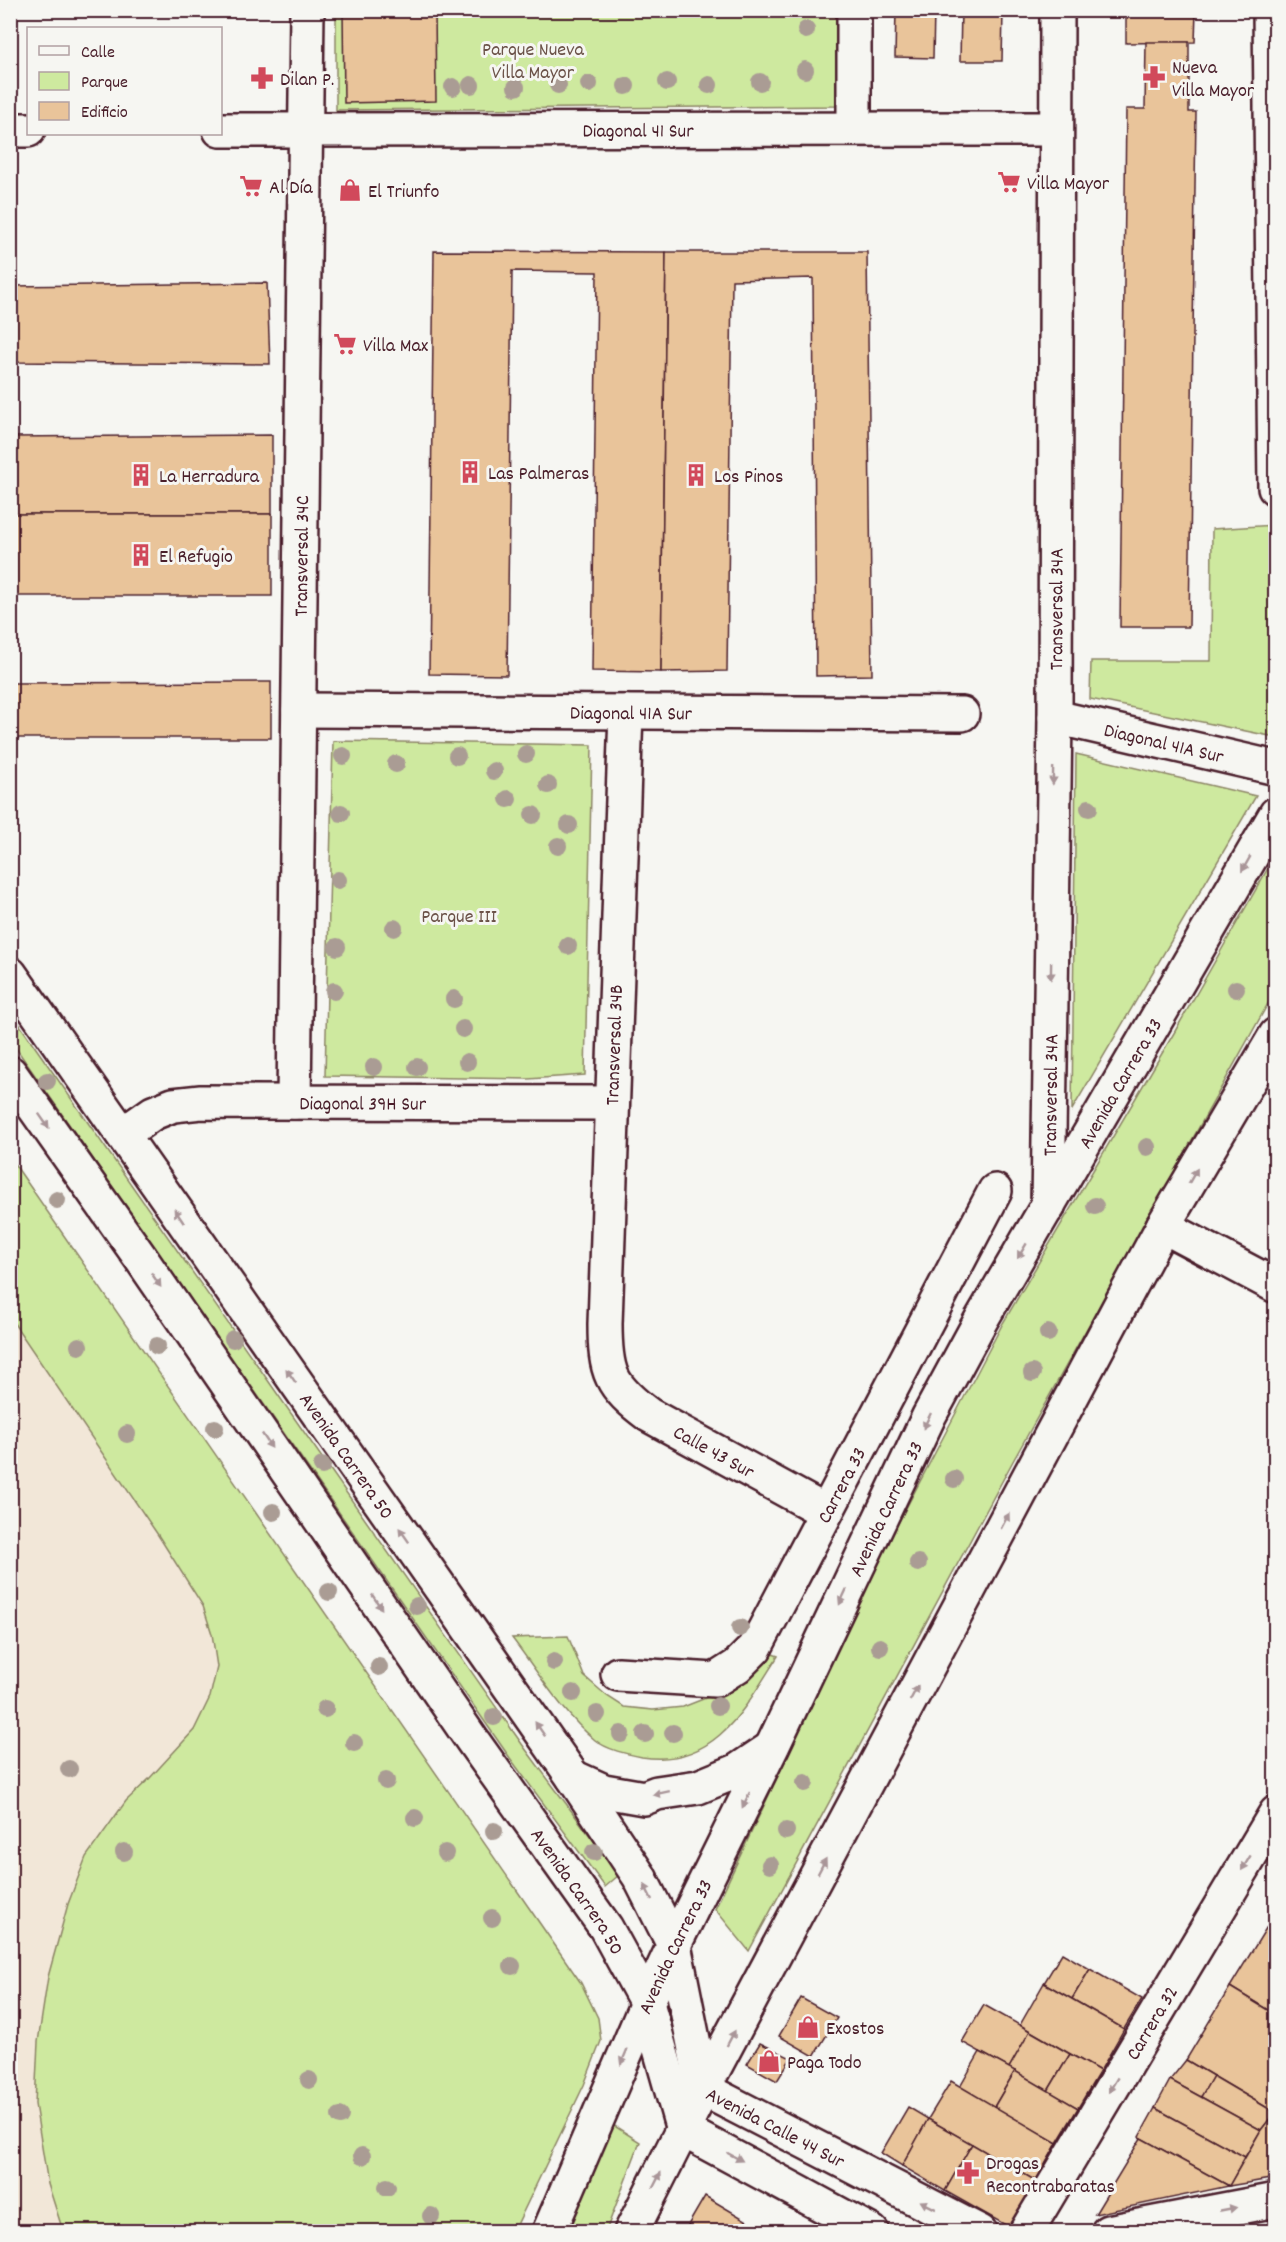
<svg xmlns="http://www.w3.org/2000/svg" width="1286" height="2242" font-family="Dekko,sans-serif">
  <rect width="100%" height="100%" fill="#f6f6f2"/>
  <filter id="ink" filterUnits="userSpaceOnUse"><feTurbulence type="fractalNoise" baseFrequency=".0167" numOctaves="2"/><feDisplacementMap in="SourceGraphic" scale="12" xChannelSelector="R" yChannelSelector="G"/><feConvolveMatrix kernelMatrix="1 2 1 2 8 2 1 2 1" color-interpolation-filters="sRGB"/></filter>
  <g filter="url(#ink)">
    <!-- built -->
    <polygon fill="#f2e7d8" points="10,1315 158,1535 203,1606 212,1634 217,1667 210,1697 194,1730 149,1779 126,1801 68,1904 48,1977 38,2042 35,2104 48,2184 63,2231 11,2231"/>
    <!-- green -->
    <g fill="#cee99f" stroke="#8c8465" stroke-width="1.5">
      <polygon points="336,11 843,11 843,106 336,110"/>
      <polygon points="1275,525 1275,737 1090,699 1091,661 1211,661 1212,529"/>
      <polygon points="333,741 592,745 585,1075 528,1079 325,1076"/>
      <polygon points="1076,754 1256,796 1072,1110"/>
      <polygon points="1275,856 1275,991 1013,1461 749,1951 715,1909 893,1533 1003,1323 1174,1033"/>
      <polygon points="10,1011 524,1747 619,1875 605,1887 510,1758 11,1041"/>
      <polygon points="11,1159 581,1983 598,2018 601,2041 584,2085 514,2231 63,2231 48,2184 35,2104 38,2042 48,1977 68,1904 86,1857 126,1801 149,1779 194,1730 210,1697 217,1667 212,1634 203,1606 158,1535 11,1319"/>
      <path d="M 568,1636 L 584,1676 L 607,1696 L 624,1707 L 653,1710 L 683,1707 L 726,1690 L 770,1653 L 778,1656 C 745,1708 715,1768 642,1757 C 627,1754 607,1750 595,1740 C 562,1713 538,1672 512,1638 Z"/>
      <polygon points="613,2125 640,2142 606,2231 568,2231"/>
    </g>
    <!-- building -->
    <g fill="#e9c49a" stroke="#4a1f2b" stroke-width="1.5">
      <polygon points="343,10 435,10 436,101 344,103"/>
      <polygon points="896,10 934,10 933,58 895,57"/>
      <polygon points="961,10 1003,10 1002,61 960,61"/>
      <polygon points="1126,10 1196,10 1195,42 1126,43"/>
      <polygon points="1146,42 1189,42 1189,112 1196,112 1189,627 1120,627 1126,109 1145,109"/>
      <polygon points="434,251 666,252 661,672 592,671 597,272 512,271 507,675 429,674"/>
      <polygon points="666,252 867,252 872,675 816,676 813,278 732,280 727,671 661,672"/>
      <polygon points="267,283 270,364 10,362 10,286"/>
      <polygon points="272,435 272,514 10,514 10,437"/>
      <rect x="10" y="514" width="262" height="82"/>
      <polygon points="271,682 271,738 10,738 10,683"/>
      <polygon points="1276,1912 1276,2015 1230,1987"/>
      <polygon points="1062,1953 1090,1969 1072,1999 1044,1983"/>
      <polygon points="1090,1969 1142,1999 1124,2029 1072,1999"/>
      <polygon points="1044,1983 1124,2029 1100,2071 1020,2025"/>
      <polygon points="1230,1987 1276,2015 1276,2113 1186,2060"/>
      <polygon points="801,1998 837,2018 814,2056 779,2036"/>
      <polygon points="984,2005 1030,2031 1009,2068 962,2042"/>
      <polygon points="1030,2031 1070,2054 1048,2091 1009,2068"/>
      <polygon points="760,2043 791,2058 777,2081 747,2064"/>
      <polygon points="980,2052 1015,2071 994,2107 960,2087"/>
      <polygon points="1070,2054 1100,2071 1078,2108 1048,2091"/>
      <polygon points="1186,2060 1213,2076 1201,2097 1170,2080"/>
      <polygon points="1015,2071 1078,2108 1057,2143 994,2107"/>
      <polygon points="1213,2076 1276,2113 1276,2114 1272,2116 1261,2130 1201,2097"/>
      <polygon points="1170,2080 1261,2130 1245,2157 1155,2108"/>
      <polygon points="951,2081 1057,2143 1036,2181 928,2119"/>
      <polygon points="908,2107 928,2119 902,2166 881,2153"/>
      <polygon points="1155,2108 1245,2157 1229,2186 1139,2137"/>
      <polygon points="1272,2116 1276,2125 1276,2178 1229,2186 1261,2130"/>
      <polygon points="928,2119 972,2144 945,2191 902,2166"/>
      <polygon points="1141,2138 1229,2186 1095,2214"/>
      <polygon points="972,2144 1036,2181 1009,2227 945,2191"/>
      <polygon points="705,2196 766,2232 684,2232"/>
    </g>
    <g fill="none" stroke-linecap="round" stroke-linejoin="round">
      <!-- minor casing -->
      <g stroke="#4a1f2b" stroke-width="38">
        <g id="minor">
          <polyline points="1270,10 1275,488"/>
          <polyline points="854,129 854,10"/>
          <polyline points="10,130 28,130"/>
          <path id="s1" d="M 220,130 L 1056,129"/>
          <path id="s2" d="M 299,710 L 962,714"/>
          <path id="s3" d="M 626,712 L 605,1324 C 605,1373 610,1386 649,1415 L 826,1512"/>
          <path id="s4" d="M 1055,717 L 1276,768"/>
          <path id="s5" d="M 294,1102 L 307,10"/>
          <path id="s6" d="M 123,1134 L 153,1113 L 173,1105 L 201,1102 L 611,1103"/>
          <path id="s7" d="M 1048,1207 L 1055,717 L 1057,10"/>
          <polyline points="1163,1226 1276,1286"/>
          <path id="s8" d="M 618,1674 L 715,1680 L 737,1666 L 755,1648 L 995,1191"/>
          <path id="s9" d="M 1026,2232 L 1276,1813"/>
          <polyline points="1108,2232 1276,2200"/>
        </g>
      </g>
      <!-- major casing -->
      <g stroke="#4a1f2b" stroke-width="38">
        <g id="major">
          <path id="s10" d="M 10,974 L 573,1777 L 639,1876 L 674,1945 L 703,2089"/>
          <path id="s11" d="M 10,1073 L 140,1257 L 472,1740 L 606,1928 L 647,2003 L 683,2130 L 872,2232"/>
          <polyline points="573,1777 604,1791 644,1798 657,1793 698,1787 737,1771 770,1749"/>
          <path id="s12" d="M 703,2089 L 980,2232"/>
          <path id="s13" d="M 549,2232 L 647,2003 L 674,1945 L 772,1747 L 929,1416 L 981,1320 L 1276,814"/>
          <polyline points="631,2232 703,2089 1122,1302 1163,1226 1276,1035"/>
        </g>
      </g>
      <!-- minor -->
      <use href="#minor" stroke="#f6f6f2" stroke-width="33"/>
      <!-- major -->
      <use href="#major" stroke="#f6f6f2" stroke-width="33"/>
    </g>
    <!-- trees -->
    <g fill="#aa9c94">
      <circle cx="806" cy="30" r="9"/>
      <circle cx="805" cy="70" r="9"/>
      <circle cx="667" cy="82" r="9"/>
      <circle cx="760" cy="82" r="9"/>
      <circle cx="589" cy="84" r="9"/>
      <circle cx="471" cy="85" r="9"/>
      <circle cx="558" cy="85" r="9"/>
      <circle cx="709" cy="85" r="9"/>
      <circle cx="626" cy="86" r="9"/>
      <circle cx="453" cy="87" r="9"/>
      <circle cx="516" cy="87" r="9"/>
      <circle cx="526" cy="754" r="9"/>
      <circle cx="343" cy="756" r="9"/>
      <circle cx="457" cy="756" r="9"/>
      <circle cx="396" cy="764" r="9"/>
      <circle cx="494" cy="771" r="9"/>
      <circle cx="548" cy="785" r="9"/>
      <circle cx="508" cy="799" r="9"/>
      <circle cx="1089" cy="808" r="9"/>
      <circle cx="341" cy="813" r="9"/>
      <circle cx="533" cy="815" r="9"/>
      <circle cx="569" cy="825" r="9"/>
      <circle cx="558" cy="846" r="9"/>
      <circle cx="338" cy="880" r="9"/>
      <circle cx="394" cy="928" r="9"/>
      <circle cx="568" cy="946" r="9"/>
      <circle cx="337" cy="947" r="9"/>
      <circle cx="1236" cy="989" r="9"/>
      <circle cx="334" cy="991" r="9"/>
      <circle cx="454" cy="999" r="9"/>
      <circle cx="463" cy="1029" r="9"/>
      <circle cx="467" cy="1062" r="9"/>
      <circle cx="374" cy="1067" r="9"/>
      <circle cx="417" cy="1067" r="9"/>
      <circle cx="47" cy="1081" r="9"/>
      <circle cx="1147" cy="1147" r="9"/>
      <circle cx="57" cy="1200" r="9"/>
      <circle cx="1095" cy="1206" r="9"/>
      <circle cx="1048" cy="1333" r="9"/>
      <circle cx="233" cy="1339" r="9"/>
      <circle cx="79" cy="1346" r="9"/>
      <circle cx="157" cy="1346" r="9"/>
      <circle cx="1032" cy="1373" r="9"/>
      <circle cx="215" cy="1428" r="9"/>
      <circle cx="127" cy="1434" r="9"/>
      <circle cx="322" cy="1466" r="9"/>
      <circle cx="954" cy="1479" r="9"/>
      <circle cx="273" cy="1512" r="9"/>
      <circle cx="918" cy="1563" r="9"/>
      <circle cx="329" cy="1592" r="9"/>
      <circle cx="417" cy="1606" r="9"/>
      <circle cx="740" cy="1628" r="9"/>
      <circle cx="880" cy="1647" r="9"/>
      <circle cx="554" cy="1662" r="9"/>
      <circle cx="379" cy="1667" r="9"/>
      <circle cx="573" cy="1693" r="9"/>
      <circle cx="718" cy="1706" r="9"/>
      <circle cx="325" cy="1709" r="9"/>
      <circle cx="597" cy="1714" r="9"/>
      <circle cx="494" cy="1717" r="9"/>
      <circle cx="673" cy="1733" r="9"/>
      <circle cx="621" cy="1734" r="9"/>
      <circle cx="645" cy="1734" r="9"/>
      <circle cx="354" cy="1743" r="9"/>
      <circle cx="69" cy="1769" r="9"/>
      <circle cx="386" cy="1781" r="9"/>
      <circle cx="805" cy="1783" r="9"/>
      <circle cx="415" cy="1818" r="9"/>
      <circle cx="494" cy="1831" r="9"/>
      <circle cx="786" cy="1831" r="9"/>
      <circle cx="124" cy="1852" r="9"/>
      <circle cx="594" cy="1852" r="9"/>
      <circle cx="445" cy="1853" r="9"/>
      <circle cx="770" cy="1865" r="9"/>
      <circle cx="492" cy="1918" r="9"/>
      <circle cx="512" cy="1966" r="9"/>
      <circle cx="309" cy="2080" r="9"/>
      <circle cx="340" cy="2116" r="9"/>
      <circle cx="362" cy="2156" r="9"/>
      <circle cx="387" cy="2187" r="9"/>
      <circle cx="431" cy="2216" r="9"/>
    </g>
    <!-- one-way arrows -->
    <defs><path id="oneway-solid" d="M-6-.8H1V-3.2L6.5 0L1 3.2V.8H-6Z" transform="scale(1.5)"/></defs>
    <g fill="#a99598">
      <use href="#oneway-solid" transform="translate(1053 776) rotate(91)"/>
      <use href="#oneway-solid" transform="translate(1246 864) rotate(120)"/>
      <use href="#oneway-solid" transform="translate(1051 971) rotate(91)"/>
      <use href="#oneway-solid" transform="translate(44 1121) rotate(55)"/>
      <use href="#oneway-solid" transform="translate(1193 1176) rotate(-60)"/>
      <use href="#oneway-solid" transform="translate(179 1216) rotate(-124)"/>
      <use href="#oneway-solid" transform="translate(1022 1251) rotate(121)"/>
      <use href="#oneway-solid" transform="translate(156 1280) rotate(56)"/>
      <use href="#oneway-solid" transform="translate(291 1376) rotate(-125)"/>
      <use href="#oneway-solid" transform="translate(927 1421) rotate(116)"/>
      <use href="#oneway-solid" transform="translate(267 1441) rotate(56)"/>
      <use href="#oneway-solid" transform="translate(1005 1521) rotate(-62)"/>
      <use href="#oneway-solid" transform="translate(404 1535) rotate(-125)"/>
      <use href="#oneway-solid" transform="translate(843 1597) rotate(115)"/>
      <use href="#oneway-solid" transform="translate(377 1602) rotate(56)"/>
      <use href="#oneway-solid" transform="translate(914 1693) rotate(-62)"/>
      <use href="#oneway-solid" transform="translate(540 1729) rotate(-125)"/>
      <use href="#oneway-solid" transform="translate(661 1793) rotate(168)"/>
      <use href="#oneway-solid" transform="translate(746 1800) rotate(116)"/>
      <use href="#oneway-solid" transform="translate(1246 1863) rotate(121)"/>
      <use href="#oneway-solid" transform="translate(822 1866) rotate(-62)"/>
      <use href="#oneway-solid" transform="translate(648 1892) rotate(-117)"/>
      <use href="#oneway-solid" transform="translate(731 2038) rotate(-62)"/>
      <use href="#oneway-solid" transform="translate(624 2057) rotate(113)"/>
      <use href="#oneway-solid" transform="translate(1113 2085) rotate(121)"/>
      <use href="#oneway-solid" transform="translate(735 2157) rotate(28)"/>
      <use href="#oneway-solid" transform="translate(657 2180) rotate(-63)"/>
      <use href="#oneway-solid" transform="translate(928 2205) rotate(-153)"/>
      <use href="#oneway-solid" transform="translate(1228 2209) rotate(-11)"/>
    </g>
  </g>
  <!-- icons -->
  <defs>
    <g id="pharmacy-bare" transform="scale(1.8)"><path d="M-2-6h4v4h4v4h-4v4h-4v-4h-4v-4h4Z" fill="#d1495b" stroke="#f6f6f2" stroke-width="2.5" paint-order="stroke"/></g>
    <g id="supermarket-bare" transform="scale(1.8)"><path d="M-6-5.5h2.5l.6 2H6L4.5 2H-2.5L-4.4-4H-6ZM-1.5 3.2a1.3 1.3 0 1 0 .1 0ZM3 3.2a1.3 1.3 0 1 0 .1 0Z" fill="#d1495b" stroke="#f6f6f2" stroke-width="2.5" paint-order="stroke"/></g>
    <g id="shop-bare" transform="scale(1.8)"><path d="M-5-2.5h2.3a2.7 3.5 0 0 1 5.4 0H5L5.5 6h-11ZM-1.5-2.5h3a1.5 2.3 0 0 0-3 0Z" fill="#d1495b" stroke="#f6f6f2" stroke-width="2.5" paint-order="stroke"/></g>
    <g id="building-bare" transform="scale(1.8)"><path d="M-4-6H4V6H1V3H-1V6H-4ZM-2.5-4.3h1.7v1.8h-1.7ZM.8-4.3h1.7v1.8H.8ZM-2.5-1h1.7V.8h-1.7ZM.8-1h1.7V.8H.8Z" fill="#d1495b" stroke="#f6f6f2" stroke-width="2.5" paint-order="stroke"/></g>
  </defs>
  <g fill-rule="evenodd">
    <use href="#pharmacy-bare" x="1154" y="77"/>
    <use href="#pharmacy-bare" x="262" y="78"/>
    <use href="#supermarket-bare" x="1009" y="182"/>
    <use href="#supermarket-bare" x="251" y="186"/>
    <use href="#shop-bare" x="350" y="190"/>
    <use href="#supermarket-bare" x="345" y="344"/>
    <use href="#building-bare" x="470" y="472"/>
    <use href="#building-bare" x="141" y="475"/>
    <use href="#building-bare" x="696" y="475"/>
    <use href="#building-bare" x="141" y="555"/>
    <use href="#shop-bare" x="808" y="2027"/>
    <use href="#shop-bare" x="769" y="2061"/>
    <use href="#pharmacy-bare" x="968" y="2173"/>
  </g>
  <g text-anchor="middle" stroke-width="6" stroke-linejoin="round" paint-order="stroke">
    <!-- park labels -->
    <g font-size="20" fill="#6b5248" stroke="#f6f6f2">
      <text x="533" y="55">Parque Nueva<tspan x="533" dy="23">Villa Mayor</tspan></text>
      <text x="459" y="922">Parque III</text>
    </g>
    <!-- poi labels -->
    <g font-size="20" fill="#4a1f2b" stroke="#f6f6f2" text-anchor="start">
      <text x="1172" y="73">Nueva<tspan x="1172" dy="23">Villa Mayor</tspan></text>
      <text x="280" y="85">Dilan P.</text>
      <text x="1027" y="189">Villa Mayor</text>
      <text x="269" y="193">Al Día</text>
      <text x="368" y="197">El Triunfo</text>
      <text x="363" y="351">Villa Max</text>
      <text x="488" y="479">Las Palmeras</text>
      <text x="159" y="482">La Herradura</text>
      <text x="714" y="482">Los Pinos</text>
      <text x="159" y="562">El Refugio</text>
      <text x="826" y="2034">Exostos</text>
      <text x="787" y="2068">Paga Todo</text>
      <text x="986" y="2169">Drogas<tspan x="986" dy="23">Recontrabaratas</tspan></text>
    </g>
    <!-- street labels -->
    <g font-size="20" fill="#4a1f2b" stroke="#f6f6f2">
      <text dy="7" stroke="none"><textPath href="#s1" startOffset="418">Diagonal 41 Sur</textPath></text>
      <text dy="7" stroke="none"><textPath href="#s5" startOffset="546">Transversal 34C</textPath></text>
      <text dy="7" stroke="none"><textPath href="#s7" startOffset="598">Transversal 34A</textPath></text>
      <text dy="7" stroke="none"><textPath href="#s2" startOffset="332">Diagonal 41A Sur</textPath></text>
      <text dy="7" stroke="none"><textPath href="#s4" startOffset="112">Diagonal 41A Sur</textPath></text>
      <text transform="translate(613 1045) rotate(-88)" y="7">Transversal 34B</text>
      <text dy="7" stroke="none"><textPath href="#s13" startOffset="1284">Avenida Carrera 33</textPath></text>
      <text dy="7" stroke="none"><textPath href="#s7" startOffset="112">Transversal 34A</textPath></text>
      <text dy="7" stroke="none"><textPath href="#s6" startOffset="248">Diagonal 39H Sur</textPath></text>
      <text dy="7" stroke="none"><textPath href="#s3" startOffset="794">Calle 43 Sur</textPath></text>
      <text dy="7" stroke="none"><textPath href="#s10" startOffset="588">Avenida Carrera 50</textPath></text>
      <text dy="7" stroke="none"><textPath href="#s8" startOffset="333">Carrera 33</textPath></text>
      <text dy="7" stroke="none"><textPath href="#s13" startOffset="798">Avenida Carrera 33</textPath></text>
      <text dy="7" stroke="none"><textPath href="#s11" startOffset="996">Avenida Carrera 50</textPath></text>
      <text dy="7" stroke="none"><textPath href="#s13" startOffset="312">Avenida Carrera 33</textPath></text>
      <text dy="7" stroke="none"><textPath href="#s9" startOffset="244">Carrera 32</textPath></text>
      <text dy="7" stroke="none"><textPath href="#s12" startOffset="82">Avenida Calle 44 Sur</textPath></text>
    </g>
  </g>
  <!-- margin -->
  <rect width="1286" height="2242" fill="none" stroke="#f6f6f2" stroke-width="36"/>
  <rect x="18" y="18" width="1250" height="2206" fill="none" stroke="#4a1f2b" stroke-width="2" filter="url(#ink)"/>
  <!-- legend -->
  <rect x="27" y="27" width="195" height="108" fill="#f6f6f2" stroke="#b1a0a2" stroke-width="1.5"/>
  <rect x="39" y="46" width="30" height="9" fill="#f6f6f2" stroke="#b1a0a2" stroke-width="1.5"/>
  <text x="81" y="57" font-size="18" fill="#4a1f2b">Calle</text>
  <rect x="39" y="72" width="30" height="18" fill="#cee99f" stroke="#b1a0a2" stroke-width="1.5"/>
  <text x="81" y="87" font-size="18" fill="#4a1f2b">Parque</text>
  <rect x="39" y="102" width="30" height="18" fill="#e9c49a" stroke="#b1a0a2" stroke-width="1.5"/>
  <text x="81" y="117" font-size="18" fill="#4a1f2b">Edificio</text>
</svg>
